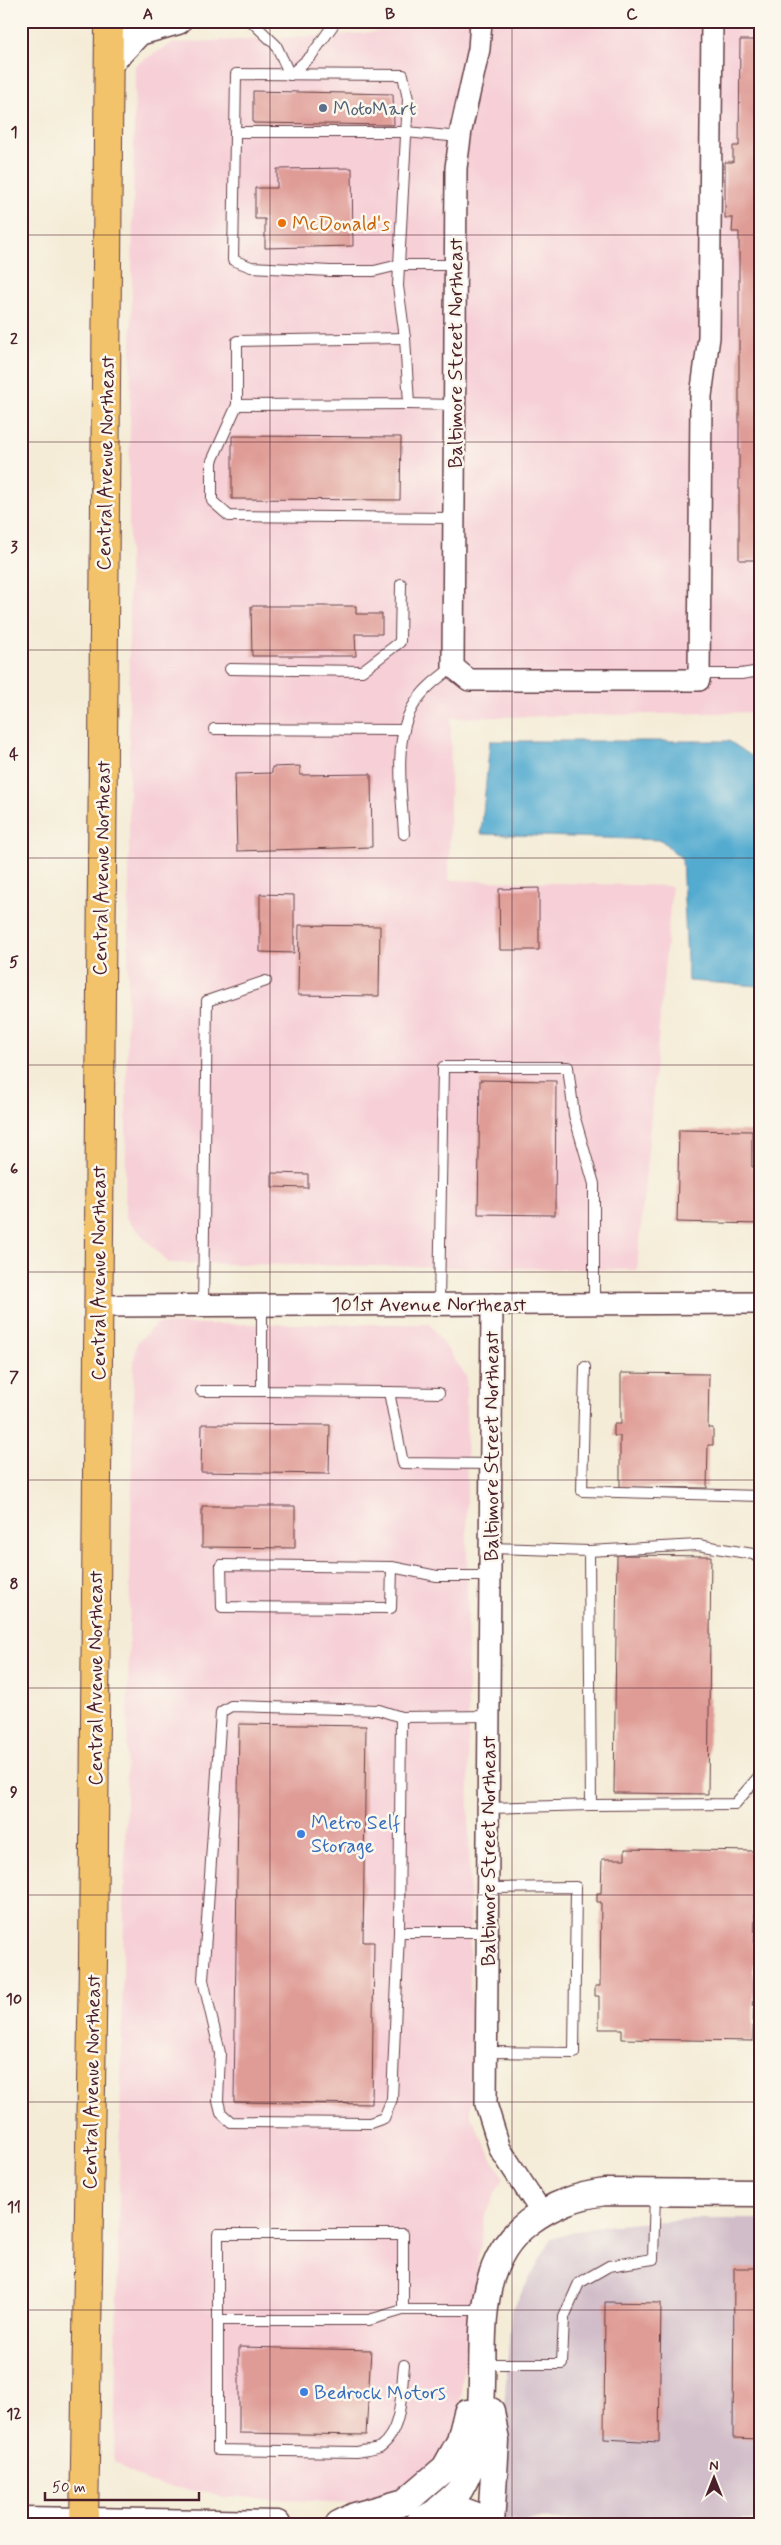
<svg xmlns="http://www.w3.org/2000/svg" width="781" height="2545" font-family="Mynerve,sans-serif">
  <rect width="100%" height="100%" fill="#fbf7ec"/>
  <filter id="ink" filterUnits="userSpaceOnUse"><feTurbulence type="fractalNoise" baseFrequency=".02" numOctaves="2"/><feDisplacementMap in="SourceGraphic" scale="10" xChannelSelector="R" yChannelSelector="G"/><feConvolveMatrix kernelMatrix="1 2 1 2 8 2 1 2 1" color-interpolation-filters="sRGB"/></filter>
  <filter id="wash" filterUnits="userSpaceOnUse"><feTurbulence type="fractalNoise" baseFrequency=".0096" numOctaves="4" result="noise"/><feDisplacementMap in="SourceGraphic" scale="20" xChannelSelector="R" yChannelSelector="G"/><feGaussianBlur stdDeviation="1.12" result="paint"/><feColorMatrix in="noise" values="0 0 0 0 0 0 0 0 0 0 0 0 0 0 0 0 0 1.4 0 .05"/><feComposite in="paint" operator="in"/></filter>
  <g filter="url(#wash)">
    <rect width="100%" height="100%" fill="#f4ecd7"/>
    <!-- built -->
    <g fill="#f6cfd7">
      <polygon points="471,21 760,21 760,712 451,718 449,880 672,886 637,1270 168,1263 125,1217 129,871 129,495 135,65 173,43 355,34"/>
      <polygon points="156,1324 430,1324 466,1376 471,2117 503,2178 485,2214 454,2442 402,2506 223,2496 150,2483 114,2462 134,1360 137,1343"/>
    </g>
    <!-- industrial -->
    <polygon fill="#d1bdc9" points="689,2219 760,2219 760,2519 496,2520 511,2312 551,2239 592,2227"/>
    <!-- water -->
    <polygon fill="#52abd0" stroke="#4e657e" points="490,741 729,741 753,757 760,767 760,986 688,981 682,859 661,840 481,834"/>
    <g id="blocks">
      <!-- building -->
      <g fill="#df9b95">
        <polygon points="740,40 760,40 760,560 739,560 739,232 732,232 733,218 725,218 725,162 733,162 733,146 739,146"/>
        <polygon points="253,91 393,94 394,125 253,123"/>
        <polygon points="352,168 353,246 265,248 265,219 255,219 255,188 277,188 277,169"/>
        <polygon points="232,436 401,437 400,500 232,499"/>
        <polygon points="251,606 356,606 356,614 382,614 382,634 355,634 356,656 252,656"/>
        <polygon points="300,766 300,775 371,774 372,847 237,851 235,774 272,773 272,767"/>
        <polygon points="539,888 539,950 500,950 499,889"/>
        <polygon points="260,894 294,895 294,953 260,952"/>
        <polygon points="299,925 380,926 379,996 298,995"/>
        <polygon points="480,1080 556,1081 555,1215 478,1214"/>
        <polygon points="679,1130 752,1131 752,1167 760,1167 760,1224 677,1222"/>
        <polygon points="272,1173 308,1174 308,1188 272,1187"/>
        <polygon points="621,1373 709,1374 708,1428 713,1428 713,1445 708,1445 707,1488 620,1487 620,1436 614,1436 614,1424 621,1424"/>
        <polygon points="202,1424 330,1425 329,1474 201,1472"/>
        <polygon points="202,1506 295,1506 295,1548 202,1547"/>
        <polygon points="617,1555 711,1556 708,1794 614,1793"/>
        <polygon points="239,1724 366,1726 363,1942 374,1942 372,2104 234,2102"/>
        <polygon points="625,1849 756,1851 753,2041 622,2039 622,2029 599,2029 599,1996 595,1996 595,1986 600,1986 601,1902 597,1902 597,1893 601,1893 602,1859 625,1859"/>
        <polygon points="734,2268 760,2268 760,2439 733,2438"/>
        <polygon points="605,2302 661,2303 659,2442 604,2439"/>
        <polygon points="239,2347 371,2350 366,2435 239,2433"/>
      </g>
    </g>
  </g>
  <g filter="url(#ink)">
    <use href="#blocks" fill-opacity="0" stroke="#643e45" stroke-width="1"/>
    <g fill="none" stroke-linecap="round" stroke-linejoin="round">
      <!-- service casing -->
      <g stroke="#643e45" stroke-width="12">
        <g id="service">
          <polyline points="251,21 276,45 290,75"/>
          <polyline points="290,75 311,56 336,21"/>
          <polyline points="235,132 406,132 460,137"/>
          <polyline points="405,338 237,341 237,405 212,461 212,501 229,516 454,518"/>
          <polyline points="409,404 454,405"/>
          <polyline points="237,405 409,404 405,338 398,286 399,265 408,99 403,75 236,74 233,260 251,267 330,271 374,271 399,265 455,265"/>
          <polyline points="230,669 362,671 400,642 401,584"/>
          <polyline points="699,674 741,674 760,671"/>
          <polyline points="214,729 404,730"/>
          <path d="M 404,834 C 402,797 393,741 412,708 C 422,690 437,679 453,667"/>
          <polyline points="439,1304 443,1067 568,1067 574,1115 594,1184 594,1304"/>
          <polyline points="262,1305 262,1391 389,1392 403,1463 491,1464"/>
          <polyline points="203,1306 207,1001 266,981"/>
          <polyline points="585,1367 582,1491 760,1496"/>
          <polyline points="201,1391 262,1391"/>
          <polyline points="389,1392 439,1393"/>
          <polyline points="589,1551 698,1545 753,1554 760,1559"/>
          <polyline points="392,1567 391,1608 222,1607 221,1565 392,1567 437,1576 490,1576"/>
          <polyline points="591,1805 735,1804 760,1775"/>
          <polyline points="489,1808 591,1805 589,1551 490,1548"/>
          <polyline points="399,1932 392,2099 384,2118 370,2123 231,2122 221,2113 218,2101 220,2053 203,1980 221,1712 231,1706 379,1710 401,1717"/>
          <polyline points="487,1932 399,1932 401,1717 489,1716"/>
          <polyline points="487,2052 574,2053 576,1887 488,1888"/>
          <path d="M 403,2310 L 403,2234 L 218,2234 L 218,2450 L 357,2452 C 364,2450 374,2450 380,2447 C 403,2431 401,2390 404,2365"/>
          <polyline points="218,2320 369,2320 403,2310 484,2310"/>
          <polyline points="484,2364 562,2364 564,2317 579,2283 609,2266 653,2259 655,2193"/>
        </g>
      </g>
      <!-- minor casing -->
      <g stroke="#643e45" stroke-width="24">
        <g id="minor">
          <polyline points="481,21 479,49 461,130 456,168 453,667 469,680 699,680 701,396 709,337 712,21"/>
          <polyline points="492,1304 486,2104 500,2149 542,2213"/>
          <polyline points="98,1306 760,1303"/>
        </g>
      </g>
      <!-- tertiary casing -->
      <g stroke="#643e45" stroke-width="29">
        <g id="tertiary">
          <polyline points="109,64 139,32 178,21"/>
          <path d="M 436,2512 C 443,2505 455,2497 460,2489 C 509,2408 448,2283 529,2222 C 554,2204 576,2196 605,2192 L 760,2193"/>
          <polyline points="21,2520 277,2524"/>
          <polyline points="339,2524 355,2516 405,2502 445,2468 460,2441 467,2413"/>
          <path d="M 418,2524 C 436,2507 466,2504 484,2524"/>
          <polyline points="491,2524 496,2441 491,2411"/>
        </g>
      </g>
      <!-- trunk casing -->
      <g stroke="#643e45" stroke-width="30">
        <polyline id="trunk" points="84,2524 93,1960 109,21"/>
      </g>
      <!-- service -->
      <use href="#service" stroke="#fff" stroke-width="10"/>
      <!-- minor -->
      <use href="#minor" stroke="#fff" stroke-width="21"/>
      <!-- tertiary -->
      <use href="#tertiary" stroke="#fff" stroke-width="26"/>
      <!-- trunk -->
      <use href="#trunk" stroke="#f2c36a" stroke-width="28"/>
    </g>
  </g>
  <!-- grid -->
  <path fill="none" stroke="#4a1f2b" stroke-width="1" stroke-opacity="0.55" d="M 270,21 L 270,2524M 512,21 L 512,2524M 21,235 L 760,235M 21,442 L 760,442M 21,650 L 760,650M 21,858 L 760,858M 21,1065 L 760,1065M 21,1272 L 760,1272M 21,1480 L 760,1480M 21,1688 L 760,1688M 21,1895 L 760,1895M 21,2102 L 760,2102M 21,2310 L 760,2310"/>
  <!-- markers -->
  <circle fill="#5c6f8a" stroke="#fbf7ec" stroke-width="2" cx="323" cy="108" r="5"/>
  <circle fill="#e8710a" stroke="#fbf7ec" stroke-width="2" cx="282" cy="223" r="5"/>
  <g fill="#3f7fe0" stroke="#fbf7ec" stroke-width="2">
    <circle cx="301" cy="1834" r="5"/>
    <circle cx="304" cy="2392" r="5"/>
  </g>
  <g text-anchor="middle" stroke-width="5" stroke-linejoin="round" paint-order="stroke">
    <!-- service labels -->
    <g font-size="20" fill="#4e5e75" stroke="#fbf7ec" text-anchor="start">
      <text x="333" y="115">MotoMart</text>
    </g>
    <!-- food labels -->
    <g font-size="20" fill="#c56008" stroke="#fbf7ec" text-anchor="start">
      <text x="292" y="230">McDonald's</text>
    </g>
    <!-- street labels -->
    <g font-size="20" fill="#4a1f2b" stroke="#fbf7ec">
      <text transform="translate(455 353) rotate(-90)" y="7">Baltimore Street Northeast</text>
      <text transform="translate(105 463) rotate(-89)" y="7">Central Avenue Northeast</text>
      <text transform="translate(101 868) rotate(-89)" y="7">Central Avenue Northeast</text>
      <text transform="translate(98 1273) rotate(-90)" y="7">Central Avenue Northeast</text>
      <text x="429" y="1311">101st Avenue Northeast</text>
      <text transform="translate(491 1446) rotate(-90)" y="7">Baltimore Street Northeast</text>
      <text transform="translate(95 1678) rotate(-90)" y="7">Central Avenue Northeast</text>
      <text transform="translate(488 1851) rotate(-90)" y="7">Baltimore Street Northeast</text>
      <text transform="translate(91 2082) rotate(-89)" y="7">Central Avenue Northeast</text>
    </g>
    <!-- shop labels -->
    <g font-size="20" fill="#366cbe" stroke="#fbf7ec" text-anchor="start">
      <text x="311" y="1829">Metro Self<tspan x="311" dy="23">Storage</tspan></text>
      <text x="314" y="2399">Bedrock Motors</text>
    </g>
  </g>
  <!-- margin -->
  <rect width="781" height="2545" fill="none" stroke="#fbf7ec" stroke-width="55"/>
  <!-- north arrow -->
  <g transform="translate(714 2478)" stroke="#fbf7ec" stroke-width="4" paint-order="stroke">
  <path d="M0-4L9 19L0 12L-9 19Z" fill="#4a1f2b"/>
  <text y="-8" font-size="14" font-weight="bold" text-anchor="middle" fill="#4a1f2b">N</text>
  </g>
  <!-- scale -->
  <path d="M45 2492v8h154v-8" fill="none" stroke="#4a1f2b" stroke-width="2.5"/>
  <text x="52" y="2492" font-size="15" fill="#4a1f2b" stroke="#fbf7ec" stroke-width="4" paint-order="stroke">50 m</text>
  <rect x="28" y="28" width="726" height="2490" fill="none" stroke="#4a1f2b" stroke-width="2"/>
  <g font-size="16" text-anchor="middle" font-weight="bold" fill="#4a1f2b">
    <text x="148" y="19">A</text>
    <text x="390" y="19">B</text>
    <text x="632" y="19">C</text>
    <text x="14" y="137">1</text>
    <text x="14" y="344">2</text>
    <text x="14" y="552">3</text>
    <text x="14" y="759">4</text>
    <text x="14" y="967">5</text>
    <text x="14" y="1174">6</text>
    <text x="14" y="1382">7</text>
    <text x="14" y="1589">8</text>
    <text x="14" y="1797">9</text>
    <text x="14" y="2004">10</text>
    <text x="14" y="2212">11</text>
    <text x="14" y="2419">12</text>
  </g>
</svg>
